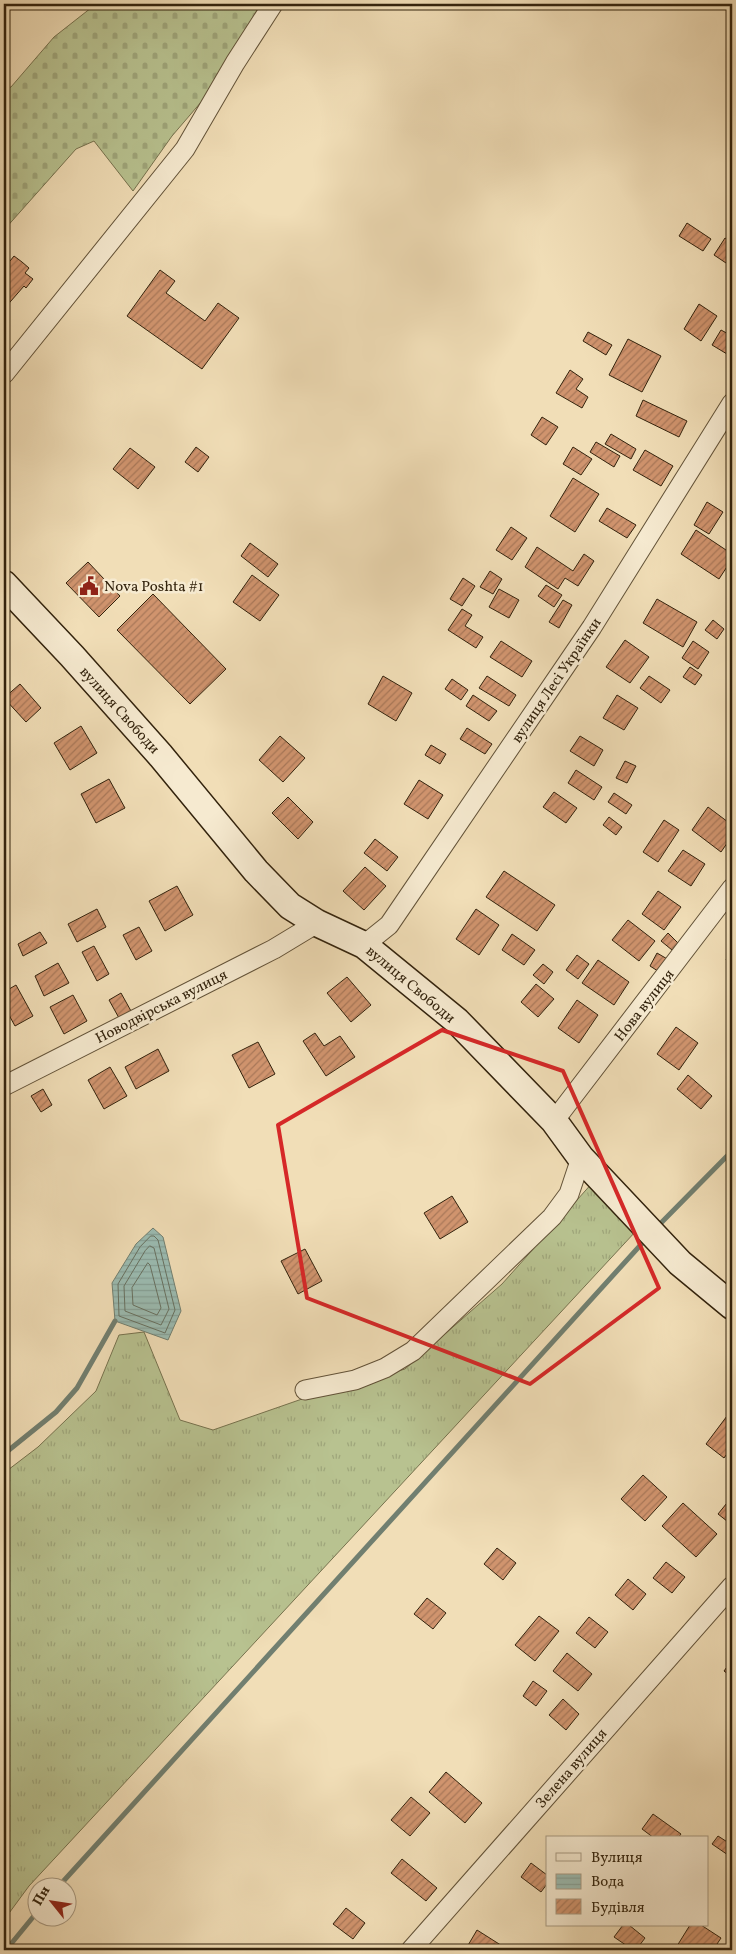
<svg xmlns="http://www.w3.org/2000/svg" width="736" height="1954" font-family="Vollkorn,serif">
  <defs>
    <pattern id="grass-tufts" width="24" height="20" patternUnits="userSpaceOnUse" patternTransform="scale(1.25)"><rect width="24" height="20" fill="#b8c290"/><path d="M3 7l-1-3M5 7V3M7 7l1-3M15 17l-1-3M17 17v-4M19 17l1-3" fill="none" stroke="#9fa67b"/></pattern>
    <pattern id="cemetery-stones" width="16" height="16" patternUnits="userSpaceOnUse" patternTransform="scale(1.25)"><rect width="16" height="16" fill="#b8c290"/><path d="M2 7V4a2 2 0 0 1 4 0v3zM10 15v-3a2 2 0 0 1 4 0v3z" fill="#9fa67b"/></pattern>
    <pattern id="water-rules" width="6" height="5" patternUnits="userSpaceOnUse" patternTransform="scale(1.25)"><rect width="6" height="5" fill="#9bbcb2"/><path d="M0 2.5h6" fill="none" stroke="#86a198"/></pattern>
    <pattern id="building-hatch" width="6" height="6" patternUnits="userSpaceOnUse" patternTransform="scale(1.25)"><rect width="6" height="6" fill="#d0946e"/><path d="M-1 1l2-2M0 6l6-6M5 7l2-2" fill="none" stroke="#a97859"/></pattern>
  </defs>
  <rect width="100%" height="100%" fill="#f1deb7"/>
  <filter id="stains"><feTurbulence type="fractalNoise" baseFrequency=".004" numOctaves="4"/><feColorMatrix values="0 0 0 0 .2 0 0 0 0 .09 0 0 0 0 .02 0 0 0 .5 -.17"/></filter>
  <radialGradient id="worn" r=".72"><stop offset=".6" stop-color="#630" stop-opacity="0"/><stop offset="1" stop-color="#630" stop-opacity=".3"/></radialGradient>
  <!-- grass -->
  <polygon fill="url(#grass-tufts)" stroke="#76724e" points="594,1181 636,1231 29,1886 4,1920 4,1473 38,1447 96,1391 119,1335 144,1332 180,1420 213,1430 302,1399 405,1369 502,1284"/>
  <!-- cemetery -->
  <polygon fill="url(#cemetery-stones)" stroke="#76724e" points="96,4 261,4 202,101 172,136 133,191 94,141 76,149 4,230 4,89 11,87 54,37"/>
  <!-- water -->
  <polygon fill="url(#water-rules)" stroke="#717f70" points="153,1228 163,1237 181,1311 168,1340 115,1321 112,1283 136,1244"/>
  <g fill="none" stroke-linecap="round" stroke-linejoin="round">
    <!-- shore -->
    <g stroke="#677060" stroke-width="1">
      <polygon points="151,1236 154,1236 158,1240 175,1310 165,1333 119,1316 118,1284 140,1247"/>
      <polygon points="150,1246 154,1248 169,1309 161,1325 125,1311 124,1286 145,1251"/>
      <polygon points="148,1263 150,1265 161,1308 157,1315 133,1305 132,1288"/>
    </g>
    <!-- stream -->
    <g stroke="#717f70" stroke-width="5">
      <polyline points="658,1226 732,1151"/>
      <polyline points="4,1454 56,1412 77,1388 115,1321"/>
      <polyline points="59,1886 646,1239"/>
      <polyline points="6,1950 38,1911"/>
    </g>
  </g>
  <!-- building -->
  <g fill="url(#building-hatch)" stroke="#33230d">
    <polygon points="687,223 711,239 703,251 679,236"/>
    <polygon points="725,238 732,242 732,267 714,255"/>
    <polygon points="4,256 10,261 14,256 22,262 29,268 25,273 33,279 26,288 24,286 4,309"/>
    <polygon points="160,270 175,281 166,293 205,321 218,303 239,318 202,369 127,316"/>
    <polygon points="699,304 717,316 701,341 684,329"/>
    <polygon points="721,330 732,336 732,357 712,345"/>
    <polygon points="588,332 612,345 606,355 583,341"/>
    <polygon points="628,339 661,356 642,392 609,375"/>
    <polygon points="570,370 583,379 576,389 588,397 582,408 556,393"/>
    <polygon points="643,400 687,421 679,437 636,416"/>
    <polygon points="542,417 558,427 546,445 531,435"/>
    <polygon points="611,434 636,449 631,459 605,444"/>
    <polygon points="596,442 620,456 614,467 590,452"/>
    <polygon points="196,447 209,457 198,472 185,462"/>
    <polygon points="573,447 592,459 581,475 563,464"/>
    <polygon points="130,448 155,467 138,489 113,469"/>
    <polygon points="645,450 673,466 661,486 633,470"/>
    <polygon points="573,478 599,494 575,532 550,516"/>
    <polygon points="707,502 723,512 709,534 694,525"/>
    <polygon points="607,508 636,525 627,538 599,521"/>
    <polygon points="511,527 527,538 512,560 496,550"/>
    <polygon points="696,530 732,554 732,559 719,579 681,554"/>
    <polygon points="250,543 278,564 268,577 241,556"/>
    <polygon points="537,547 573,571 584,554 594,561 578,586 565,578 558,589 525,567"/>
    <polygon points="88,562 120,596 99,617 66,583"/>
    <polygon points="490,571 502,579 493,594 480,587"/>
    <polygon points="252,575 279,595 260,621 233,602"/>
    <polygon points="463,578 475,586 462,606 450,599"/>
    <polygon points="546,585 562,595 554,607 538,596"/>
    <polygon points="499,589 519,600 509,618 489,607"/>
    <polygon points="153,594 226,669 190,704 117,630"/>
    <polygon points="657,599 697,622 683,647 643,623"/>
    <polygon points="563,600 572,605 559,628 549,622"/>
    <polygon points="462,609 472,615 465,626 483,637 476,648 448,630"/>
    <polygon points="713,620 724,629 717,639 705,630"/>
    <polygon points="625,640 649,657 630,683 606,667"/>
    <polygon points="501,641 532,661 522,677 490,657"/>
    <polygon points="693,641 709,652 698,669 682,658"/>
    <polygon points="690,667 702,675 695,685 683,677"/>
    <polygon points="383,676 412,693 396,721 368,704"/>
    <polygon points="487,676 516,695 509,706 479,688"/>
    <polygon points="649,676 670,690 661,703 640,688"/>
    <polygon points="452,679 468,690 461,700 445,689"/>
    <polygon points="20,684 41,708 26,722 4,698"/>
    <polygon points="473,695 497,711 489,721 466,706"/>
    <polygon points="617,695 638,708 624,730 603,718"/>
    <polygon points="81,726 97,753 70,770 54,743"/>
    <polygon points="467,728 492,744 485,754 460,739"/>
    <polygon points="280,736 305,758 283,782 259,760"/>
    <polygon points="580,736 603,750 594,766 570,751"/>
    <polygon points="431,745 446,754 440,764 425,755"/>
    <polygon points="625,761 636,766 627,783 616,778"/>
    <polygon points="576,770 602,787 594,800 568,783"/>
    <polygon points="109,779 125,808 96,823 81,794"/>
    <polygon points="419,780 443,795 428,819 404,804"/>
    <polygon points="554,792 577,808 566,823 543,807"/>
    <polygon points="614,793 632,805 626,814 608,802"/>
    <polygon points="288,797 313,822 298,839 272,813"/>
    <polygon points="708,807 732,825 732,836 721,852 692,830"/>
    <polygon points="609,817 622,827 616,835 603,825"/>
    <polygon points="664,820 679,830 658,862 643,852"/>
    <polygon points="375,839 398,857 387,871 364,853"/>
    <polygon points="683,850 705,864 691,886 668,871"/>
    <polygon points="365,867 386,886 364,910 343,891"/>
    <polygon points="504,871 555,905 537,931 486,897"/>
    <polygon points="177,886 193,915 165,931 149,901"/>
    <polygon points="658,891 681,907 664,930 642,914"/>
    <polygon points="97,909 106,927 77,942 68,924"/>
    <polygon points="476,909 499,925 479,955 456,939"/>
    <polygon points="628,920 655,941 639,961 612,940"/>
    <polygon points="139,927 152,951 136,960 123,935"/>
    <polygon points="40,932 47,943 23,956 18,944"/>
    <polygon points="668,933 678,943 672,950 661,941"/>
    <polygon points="512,934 535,950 524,965 502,950"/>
    <polygon points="94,946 109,974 97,981 82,952"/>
    <polygon points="732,950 732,964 726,960"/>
    <polygon points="657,953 669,960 661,973 650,966"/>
    <polygon points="577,955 589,964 578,979 566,970"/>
    <polygon points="598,960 629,982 614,1005 582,983"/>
    <polygon points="58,963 69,983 44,996 35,976"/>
    <polygon points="543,964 553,972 544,984 533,975"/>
    <polygon points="347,977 371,1005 351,1022 327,993"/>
    <polygon points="536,984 554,999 538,1017 521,1002"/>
    <polygon points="16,985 33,1016 15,1026 4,1006 4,992"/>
    <polygon points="121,993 131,1011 119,1018 109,1000"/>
    <polygon points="73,995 87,1021 64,1034 50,1007"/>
    <polygon points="577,1000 598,1015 579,1043 558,1028"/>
    <polygon points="676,1027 698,1043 679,1070 657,1054"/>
    <polygon points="315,1033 324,1046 340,1036 355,1057 326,1076 303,1041"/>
    <polygon points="258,1042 275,1074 249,1088 232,1055"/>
    <polygon points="158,1049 169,1071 136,1089 125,1067"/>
    <polygon points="110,1067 127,1096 104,1109 88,1080"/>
    <polygon points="688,1075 712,1096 701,1109 677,1089"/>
    <polygon points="43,1089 52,1105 41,1112 31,1096"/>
    <polygon points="452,1196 468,1222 440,1239 424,1213"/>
    <polygon points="305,1249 322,1281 298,1294 281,1261"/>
    <polygon points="727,1416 732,1420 732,1447 724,1458 706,1444"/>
    <polygon points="643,1475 667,1497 645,1521 621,1499"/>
    <polygon points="731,1498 732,1499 732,1525 718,1514"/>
    <polygon points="683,1503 717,1534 696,1557 662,1526"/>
    <polygon points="497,1548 516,1563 503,1580 484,1564"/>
    <polygon points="666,1562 685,1577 672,1593 653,1578"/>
    <polygon points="628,1579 646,1594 633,1610 615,1595"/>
    <polygon points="427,1598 446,1613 433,1629 414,1614"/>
    <polygon points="539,1616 559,1631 535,1661 515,1645"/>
    <polygon points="589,1617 608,1632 595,1648 576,1633"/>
    <polygon points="567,1653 592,1674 578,1691 553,1671"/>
    <polygon points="732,1660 732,1677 724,1671"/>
    <polygon points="533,1681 547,1691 536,1706 523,1696"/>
    <polygon points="563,1699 579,1714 566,1730 549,1715"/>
    <polygon points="446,1772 482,1803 465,1823 429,1792"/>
    <polygon points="411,1797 430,1813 410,1836 391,1820"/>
    <polygon points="653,1814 681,1834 678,1838 654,1838 642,1829"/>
    <polygon points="718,1836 732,1845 728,1855 712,1844"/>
    <polygon points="402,1859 437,1888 426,1901 391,1873"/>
    <polygon points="531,1863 547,1875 547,1884 541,1892 521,1877"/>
    <polygon points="346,1908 365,1923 353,1939 333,1924"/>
    <polygon points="623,1925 629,1925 645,1938 636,1950 633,1950 614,1937"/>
    <polygon points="690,1925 701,1925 721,1938 713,1950 684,1950 677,1946"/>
    <polygon points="477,1930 507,1949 507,1950 472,1950 467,1947"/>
  </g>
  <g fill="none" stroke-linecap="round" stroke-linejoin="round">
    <!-- street casing -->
    <g stroke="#625238" stroke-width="21">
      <g id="street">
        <polyline points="4,374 185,149 235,63 273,4"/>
        <polyline points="364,945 389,925 592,627 732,403"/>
        <polyline points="4,1086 274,949 317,923"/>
        <polyline points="554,1121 732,888"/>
        <polyline points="305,1390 355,1380 385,1368 413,1351 552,1217 569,1194 581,1158"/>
        <polyline points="411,1950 732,1586"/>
      </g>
    </g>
    <!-- secondary casing -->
    <g stroke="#33230d" stroke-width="29">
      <polyline id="secondary" points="4,584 72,656 161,756 256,871 290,906 317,923 364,945 457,1021 554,1121 581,1158 680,1263 732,1306"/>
    </g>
    <!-- street -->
    <use href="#street" stroke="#f6ead0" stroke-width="19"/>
    <!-- secondary -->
    <use href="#secondary" stroke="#f6ead0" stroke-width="26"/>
  </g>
  <!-- marked area -->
  <path fill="none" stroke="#d62828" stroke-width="4" stroke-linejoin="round" d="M 442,1030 L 563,1071 L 659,1288 L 530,1384 L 307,1298 L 278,1125 Z"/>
  <!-- icons -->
  <defs>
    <g id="civic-bare" transform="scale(1.5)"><path d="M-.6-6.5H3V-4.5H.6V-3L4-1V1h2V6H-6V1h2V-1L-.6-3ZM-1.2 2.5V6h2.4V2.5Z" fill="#8f2418" stroke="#f6ead0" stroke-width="2.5" paint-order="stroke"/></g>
  </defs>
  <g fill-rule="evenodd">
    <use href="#civic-bare" x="89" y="586"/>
  </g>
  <g text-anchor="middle" stroke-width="5" stroke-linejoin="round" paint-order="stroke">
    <!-- poi labels -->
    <g font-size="15" fill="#33230d" stroke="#f6ead0" text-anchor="start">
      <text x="104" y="591">Nova Poshta #1</text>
    </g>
    <!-- street labels -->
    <g font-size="15" fill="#33230d" stroke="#f6ead0">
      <text transform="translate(556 680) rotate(-56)" y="5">вулиця Лесі Українки</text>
      <text transform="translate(120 710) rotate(48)" y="5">вулиця Свободи</text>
      <text transform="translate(411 984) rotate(40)" y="5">вулиця Свободи</text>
      <text transform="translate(644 1005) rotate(-52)" y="5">Нова вулиця</text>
      <text transform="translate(161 1006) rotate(-27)" y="5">Новодвірська вулиця</text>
      <text transform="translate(571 1768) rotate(-49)" y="5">Зелена вулиця</text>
    </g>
  </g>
  <!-- margin -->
  <rect width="736" height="1954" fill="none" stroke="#f1deb7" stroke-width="20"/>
  <rect x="5" y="5" width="726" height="1944" fill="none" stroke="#33230d" stroke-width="2.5"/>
  <rect x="10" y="10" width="716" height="1934" fill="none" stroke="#33230d"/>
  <!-- legend -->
  <rect x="546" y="1836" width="162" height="90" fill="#f6ead0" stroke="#a89a82"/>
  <rect x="556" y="1853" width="25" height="8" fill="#f6ead0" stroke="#a89a82"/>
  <text x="591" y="1862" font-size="15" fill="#33230d">Вулиця</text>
  <rect x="556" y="1874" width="25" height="15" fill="url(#water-rules)" stroke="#a89a82"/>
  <text x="591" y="1886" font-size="15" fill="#33230d">Вода</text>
  <rect x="556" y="1899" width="25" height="15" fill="url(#building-hatch)" stroke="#a89a82"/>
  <text x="591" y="1912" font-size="15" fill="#33230d">Будівля</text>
  <!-- north arrow -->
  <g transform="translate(52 1902) rotate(300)"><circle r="24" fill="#f6ead0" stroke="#a89a82"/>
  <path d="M0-4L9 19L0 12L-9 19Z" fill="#8f2418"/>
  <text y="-8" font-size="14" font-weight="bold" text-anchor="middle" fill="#33230d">Пн</text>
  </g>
  <rect width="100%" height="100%" filter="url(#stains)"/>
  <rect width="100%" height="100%" fill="url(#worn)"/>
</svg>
